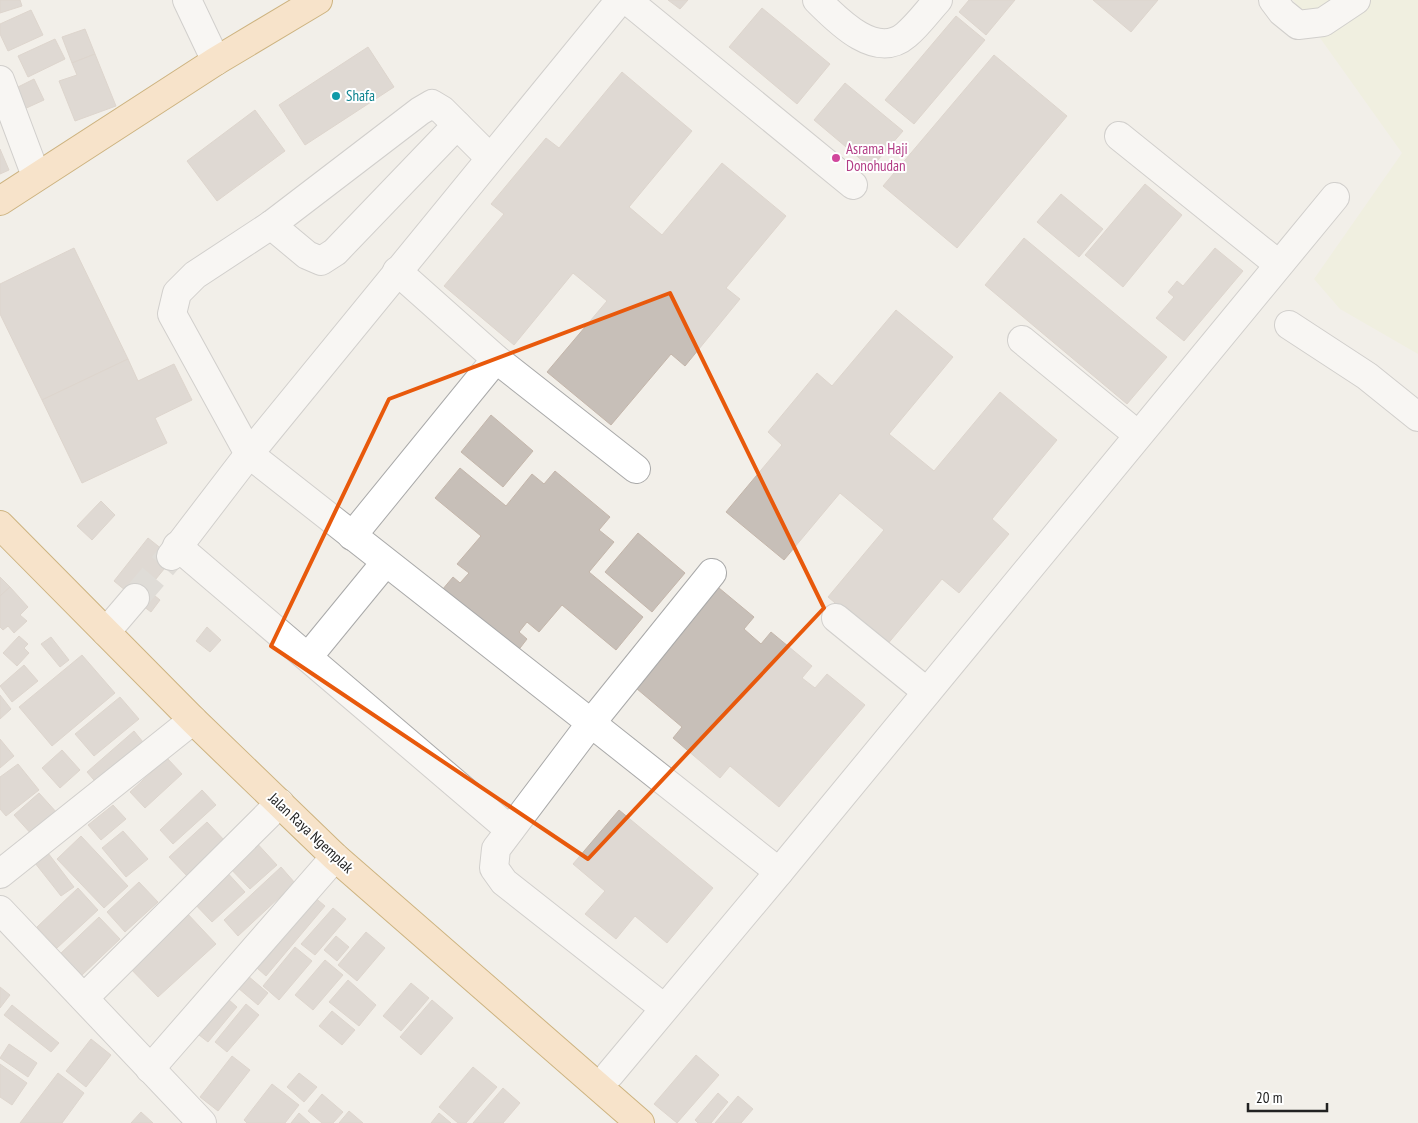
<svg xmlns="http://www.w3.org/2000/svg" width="1418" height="1123" font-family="'PT Sans Narrow',sans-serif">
  <rect width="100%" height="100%" fill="#f2efe9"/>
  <!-- farmland -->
  <polygon fill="#eef0d5" points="1293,0 1418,0 1418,354 1340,309 1314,279 1402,153"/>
  <!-- building -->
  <g fill="#c7bfb8" stroke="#c4b6ab">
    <polygon points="0,0 20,0 22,6 0,13"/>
    <polygon points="668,0 688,0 680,9"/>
    <polygon points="969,0 1015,0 986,35 959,12"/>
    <polygon points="1093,0 1158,0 1131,32"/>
    <polygon points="762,8 830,64 797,104 729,47"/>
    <polygon points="31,10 43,35 8,51 0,34 0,24"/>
    <polygon points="956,16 985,40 914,124 885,100"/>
    <polygon points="85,29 95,54 72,63 62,37"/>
    <polygon points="55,39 65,59 28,77 18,56"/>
    <polygon points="368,47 394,87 305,145 279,105"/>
    <polygon points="95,54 116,106 75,121 59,81 77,75 72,63"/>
    <polygon points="994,55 1067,116 957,248 883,186"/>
    <polygon points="622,72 692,131 629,207 662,235 722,163 786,216 726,288 740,299 685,366 671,354 611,425 547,372 607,301 573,273 514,345 444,286 504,214 491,204 546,138 559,148"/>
    <polygon points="34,79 44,100 22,110 12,90"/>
    <polygon points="845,83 903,131 871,168 814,120"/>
    <polygon points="255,110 285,151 217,201 187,161"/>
    <polygon points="0,149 9,170 0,174"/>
    <polygon points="1145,184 1182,215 1123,287 1085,255"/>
    <polygon points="1061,194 1103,229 1079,257 1037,222"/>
    <polygon points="1024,238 1167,357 1127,404 985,285"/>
    <polygon points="74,248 128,359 42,400 0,314 0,284"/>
    <polygon points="1215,248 1243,271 1184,341 1156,318 1174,297 1168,292 1177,281 1183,286"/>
    <polygon points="896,310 953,357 889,434 934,471 1000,392 1057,440 992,519 1009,534 959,593 942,579 886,646 828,597 884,530 840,493 784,560 726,512 782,445 768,432 817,373 832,386"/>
    <polygon points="128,359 138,381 174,364 192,400 155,418 167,443 82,483 42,400"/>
    <polygon points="491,415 533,451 503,487 461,452"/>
    <polygon points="460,468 506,506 532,474 544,484 555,471 610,517 599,530 614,542 589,572 643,617 616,650 562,605 539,632 527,622 519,632 527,639 517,652 442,590 453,577 460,583 469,573 457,564 481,536 435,498"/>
    <polygon points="101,501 115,515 92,540 77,526"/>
    <polygon points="638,533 685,573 652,612 605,572"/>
    <polygon points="148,538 173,558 138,601 114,581"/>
    <polygon points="0,577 10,587 0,596"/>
    <polygon points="713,583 754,617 744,629 761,644 771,632 812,666 802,678 815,688 827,674 865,705 779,807 730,766 720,778 673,738 682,727 630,683"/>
    <polygon points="10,587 28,607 20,615 27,621 14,633 8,626 3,630 0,627 0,596"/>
    <polygon points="149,591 160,600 151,612 139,603"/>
    <polygon points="207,627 221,640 210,652 196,641"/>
    <polygon points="19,636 28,644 24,648 29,653 17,666 3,653"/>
    <polygon points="51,637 69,660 60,667 41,644"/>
    <polygon points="82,655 115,693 52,746 19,707"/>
    <polygon points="24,665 38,681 12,702 0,686"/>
    <polygon points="0,695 11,709 0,719"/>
    <polygon points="120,697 139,719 94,756 75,734"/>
    <polygon points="134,731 147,747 100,787 87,772"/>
    <polygon points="0,739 14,756 0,768"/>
    <polygon points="62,750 80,770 60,788 42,768"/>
    <polygon points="167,758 182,774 145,808 130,792"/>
    <polygon points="18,764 39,790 6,816 0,809 0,777"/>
    <polygon points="202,790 216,805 173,844 160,830"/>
    <polygon points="39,793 58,814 33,836 14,815"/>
    <polygon points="113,805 126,819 101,840 88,825"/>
    <polygon points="619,810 713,888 667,943 635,916 616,939 585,914 605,891 573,864"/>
    <polygon points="207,822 226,842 188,877 169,857"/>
    <polygon points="123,831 148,859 126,877 102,848"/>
    <polygon points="81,836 128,886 104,908 57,859"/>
    <polygon points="253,839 277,865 250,889 226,864"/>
    <polygon points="48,853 74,887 61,896 35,863"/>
    <polygon points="281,867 295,883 238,936 224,920"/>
    <polygon points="224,869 245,892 212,922 191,900"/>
    <polygon points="139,882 158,902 125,932 107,912"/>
    <polygon points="78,888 98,910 57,948 37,927"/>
    <polygon points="307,891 325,906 266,976 248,960"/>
    <polygon points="333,908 346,919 315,955 301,944"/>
    <polygon points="185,911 216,944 158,997 127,965"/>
    <polygon points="99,917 120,939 81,976 60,954"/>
    <polygon points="366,932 385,948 357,981 338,965"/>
    <polygon points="336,936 349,947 337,961 324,950"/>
    <polygon points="295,947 312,961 279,1000 263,986"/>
    <polygon points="325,960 343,975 313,1010 295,995"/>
    <polygon points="241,970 268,993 258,1005 231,982"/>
    <polygon points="348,980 376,1005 359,1026 329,1002"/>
    <polygon points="411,983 429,998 401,1031 383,1016"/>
    <polygon points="0,987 10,995 0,1008"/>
    <polygon points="220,992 237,1007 208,1042 190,1028"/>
    <polygon points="432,1000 453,1018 421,1055 400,1037"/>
    <polygon points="246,1004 259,1015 227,1052 215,1042"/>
    <polygon points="12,1005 59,1043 51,1052 4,1015"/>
    <polygon points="332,1011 355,1030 342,1045 319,1026"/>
    <polygon points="91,1039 111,1055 86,1087 66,1071"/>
    <polygon points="9,1044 37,1063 28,1077 0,1058"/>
    <polygon points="696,1055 719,1075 677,1123 654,1104"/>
    <polygon points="232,1056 250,1070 218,1111 200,1097"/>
    <polygon points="0,1064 27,1083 12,1105 0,1097"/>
    <polygon points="473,1067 497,1087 466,1123 458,1123 439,1107"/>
    <polygon points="58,1073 84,1093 62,1123 20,1123"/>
    <polygon points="299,1073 317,1087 304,1102 287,1087"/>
    <polygon points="272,1084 299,1105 285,1123 247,1123 244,1120"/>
    <polygon points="503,1088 520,1103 503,1123 473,1123"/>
    <polygon points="718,1093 728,1102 711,1123 698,1123 695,1120"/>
    <polygon points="322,1094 343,1112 333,1123 322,1123 308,1111"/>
    <polygon points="738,1096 753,1109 741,1123 715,1123"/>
    <polygon points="349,1111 363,1123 339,1123"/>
    <polygon points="141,1112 153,1123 131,1123"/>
    <polygon points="299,1113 310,1123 291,1123"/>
    <polygon points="439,1113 451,1123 431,1123"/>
  </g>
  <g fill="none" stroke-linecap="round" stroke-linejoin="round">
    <!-- minor-tunnel -->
    <polyline stroke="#c8c6c1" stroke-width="28" stroke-dasharray="28 14" stroke-linecap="butt" points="135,598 171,556"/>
    <!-- minor casing -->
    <g stroke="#a9a9a9" stroke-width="30">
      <g id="minor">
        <polyline points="187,0 216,61"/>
        <polyline points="627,0 853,185"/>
        <path d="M 817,0 C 837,20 876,61 906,35 C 918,25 928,11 938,0"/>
        <polyline points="1273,0 1282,12 1298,25 1323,22 1356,0"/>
        <polyline points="0,80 36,176"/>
        <polyline points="1119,136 1278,264"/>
        <polyline points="490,158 442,110 432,104 420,111 271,225 195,275 177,293 172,314 249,454 591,723 712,573"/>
        <polyline points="271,225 307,255 321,261 335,252 457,125"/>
        <polyline points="397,271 496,359 636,469"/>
        <polyline points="1289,325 1367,376 1418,417"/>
        <polyline points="1022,340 1138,435"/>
        <polyline points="352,536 496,359"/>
        <polyline points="177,546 510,830"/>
        <polyline points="171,556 249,454 620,0"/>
        <polyline points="836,618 927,692"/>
        <polyline points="106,632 135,598"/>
        <polyline points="308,657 385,563"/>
        <polyline points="0,874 193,720"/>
        <polyline points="0,910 202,1123"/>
        <polyline points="84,998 280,803"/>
        <polyline points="664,1008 504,882 494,868 496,849 591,723 779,872"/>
        <polyline points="150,1069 335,857"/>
        <polyline points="610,1074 779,872 1335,197"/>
      </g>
    </g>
    <!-- major casing -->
    <g stroke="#a06b00" stroke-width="30">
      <g id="major">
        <polyline points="0,201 216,61 318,0"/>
        <polyline points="0,525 193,720 335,857 640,1123"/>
      </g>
    </g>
    <!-- minor -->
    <use href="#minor" stroke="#fff" stroke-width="28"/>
    <!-- major -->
    <use href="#major" stroke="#fcd6a4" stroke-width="28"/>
  </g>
  <!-- marked area -->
  <path d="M0 0H1418V1123H0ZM 670,293 L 824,608 L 588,859 L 271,646 L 389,399 Z" fill="#f2efe9" fill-opacity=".55" fill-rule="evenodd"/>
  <path fill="none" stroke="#e8590c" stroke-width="4" stroke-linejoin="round" d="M 670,293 L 824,608 L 588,859 L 271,646 L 389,399 Z"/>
  <!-- markers -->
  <circle fill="#0f9aa8" stroke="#fff" stroke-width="2" cx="336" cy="96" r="5"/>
  <circle fill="#d1479c" stroke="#fff" stroke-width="2" cx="836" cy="158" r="5"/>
  <g text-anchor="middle" stroke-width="4" stroke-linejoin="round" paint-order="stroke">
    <!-- culture labels -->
    <g font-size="15" fill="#0d838f" stroke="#fff" text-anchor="start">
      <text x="346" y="101">Shafa</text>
    </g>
    <!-- hotel labels -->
    <g font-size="15" fill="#b23c85" stroke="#fff" text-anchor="start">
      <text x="846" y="154">Asrama Haji<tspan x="846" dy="17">Donohudan</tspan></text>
    </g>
    <!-- street labels -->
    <g font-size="15" fill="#222" stroke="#fff">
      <text transform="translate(311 833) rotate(43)" y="5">Jalan Raya Ngemplak</text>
    </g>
  </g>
  <!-- scale -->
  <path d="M1248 1103v8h79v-8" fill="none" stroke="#222222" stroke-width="2.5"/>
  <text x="1256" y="1103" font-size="15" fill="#222222" stroke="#ffffff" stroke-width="4" paint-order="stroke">20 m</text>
</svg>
